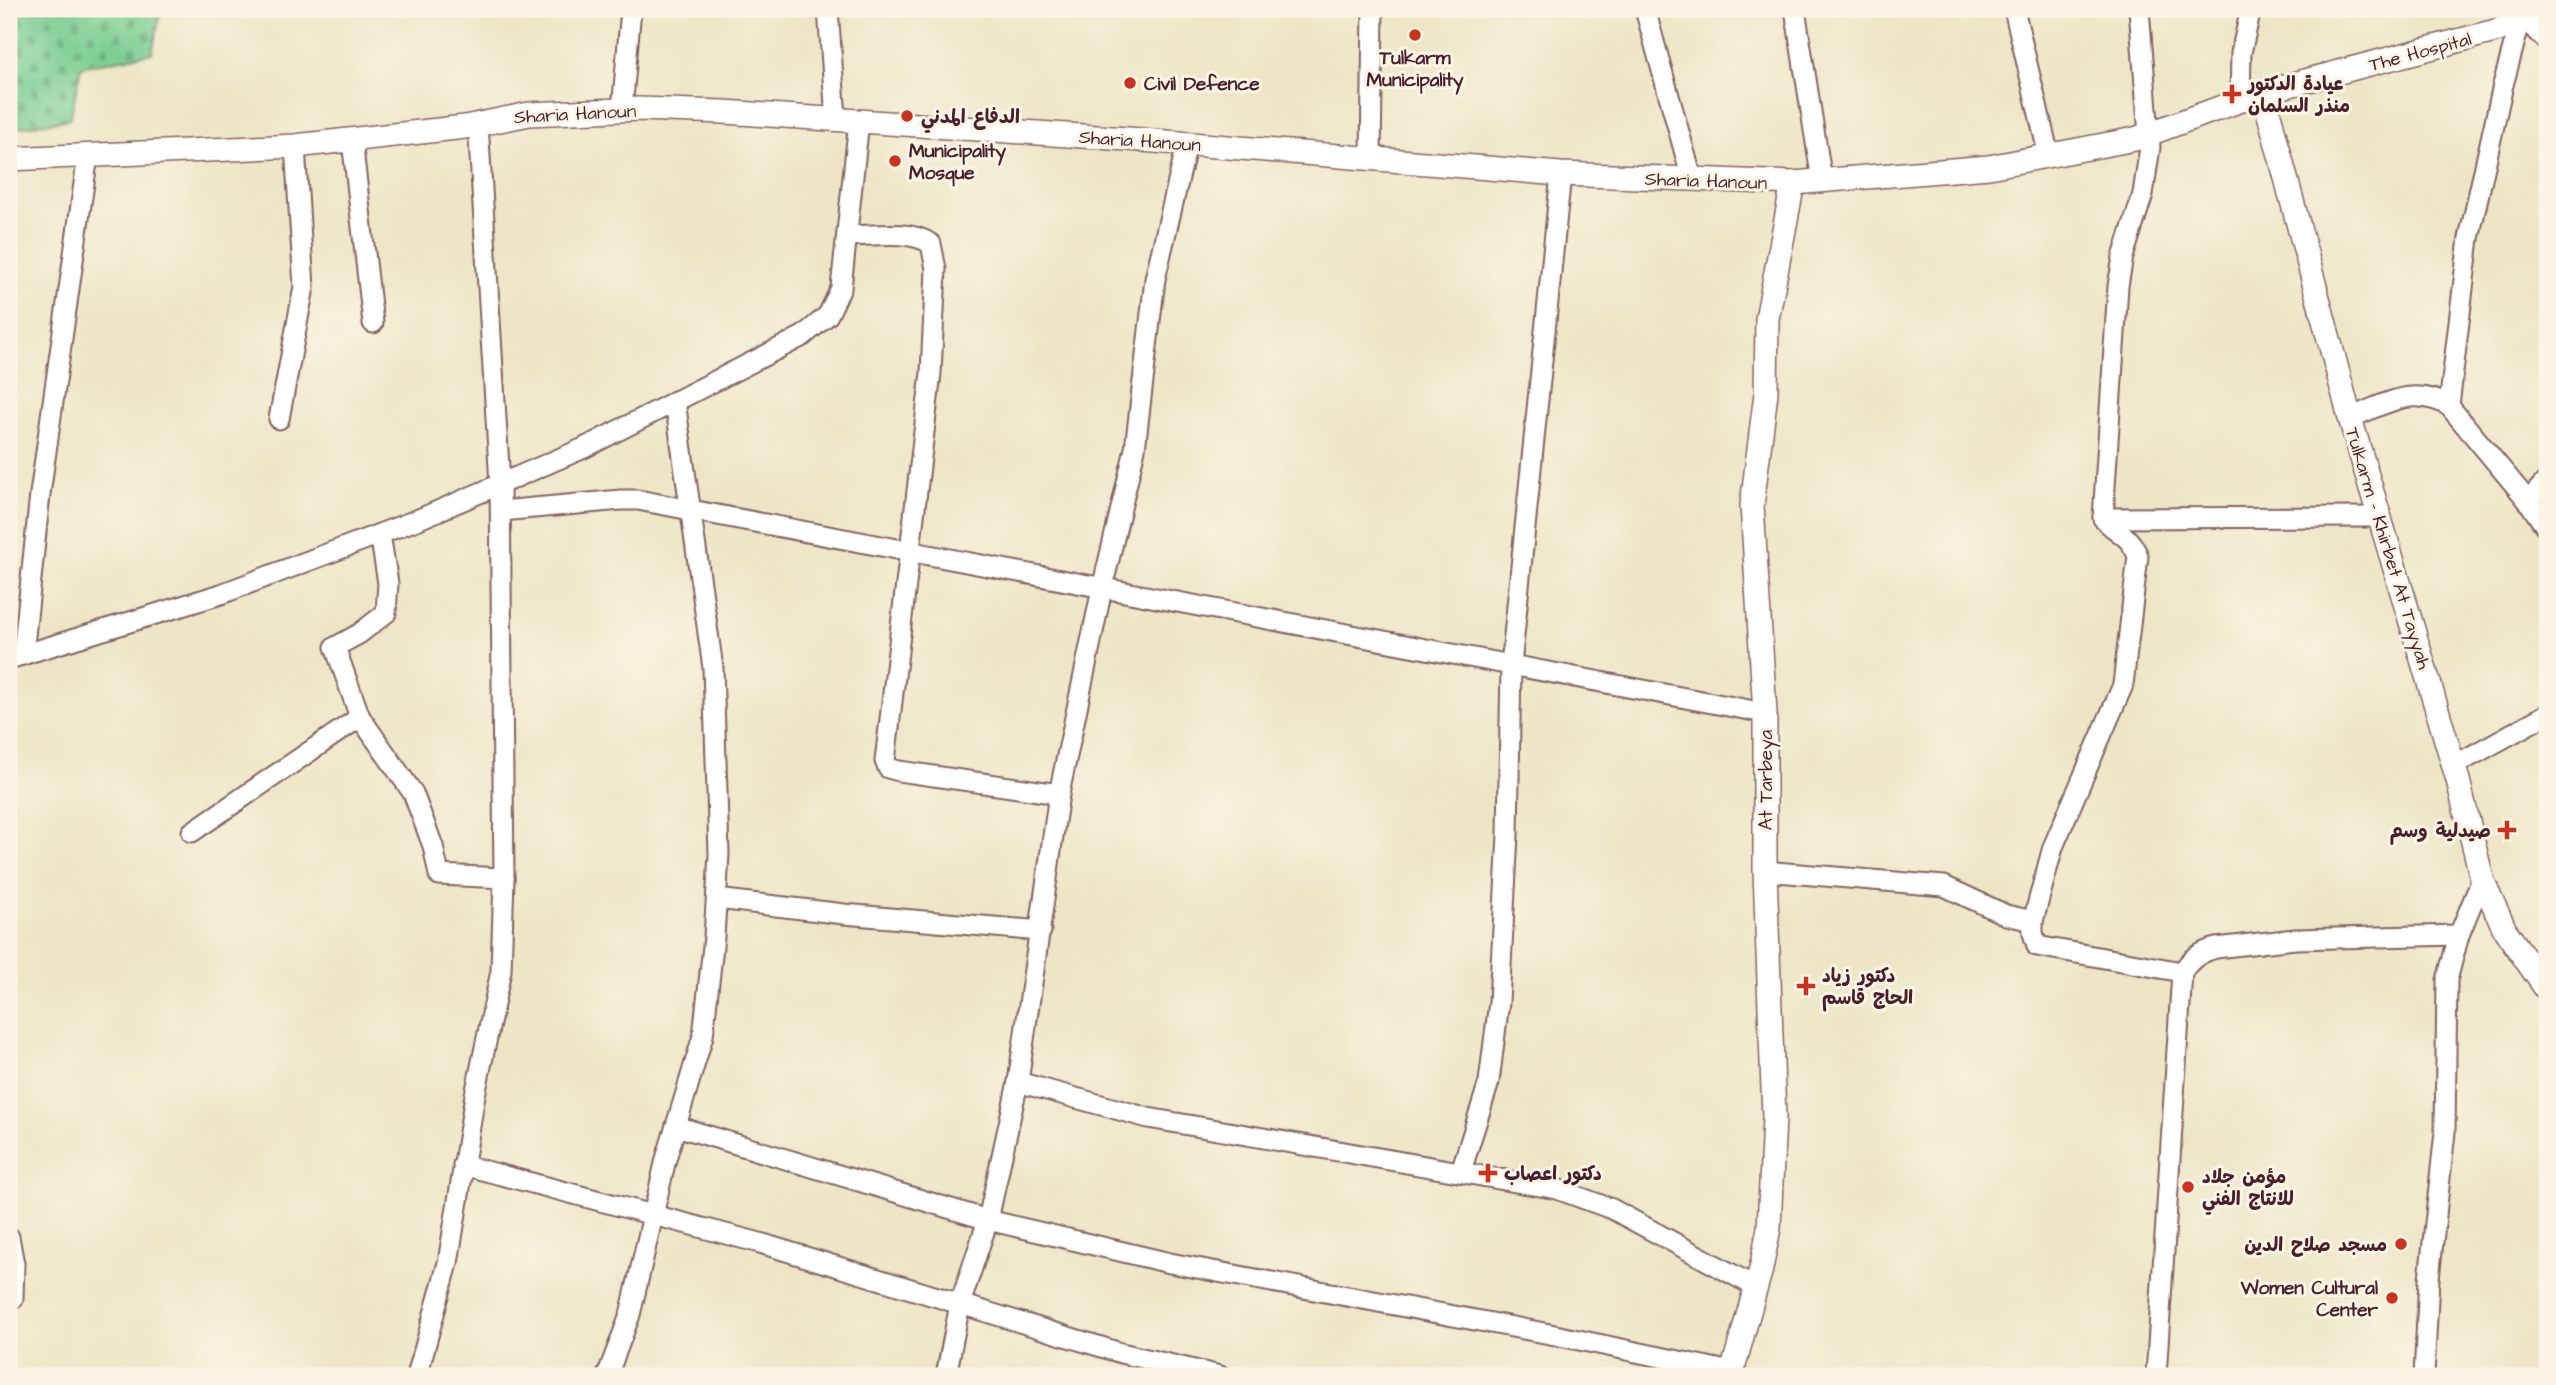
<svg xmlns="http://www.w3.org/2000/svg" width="2556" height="1385" font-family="'Architects Daughter','Playpen Sans Arabic',sans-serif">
  <defs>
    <pattern id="cemetery-stones" width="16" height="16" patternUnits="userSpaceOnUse" patternTransform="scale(1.75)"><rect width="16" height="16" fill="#79ce92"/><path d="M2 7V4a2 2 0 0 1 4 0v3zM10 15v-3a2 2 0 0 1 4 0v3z" fill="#6ab07e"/></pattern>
  </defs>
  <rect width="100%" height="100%" fill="#fcf5e5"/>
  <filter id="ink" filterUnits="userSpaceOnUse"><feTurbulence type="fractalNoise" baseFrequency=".0143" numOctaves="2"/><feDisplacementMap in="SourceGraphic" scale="14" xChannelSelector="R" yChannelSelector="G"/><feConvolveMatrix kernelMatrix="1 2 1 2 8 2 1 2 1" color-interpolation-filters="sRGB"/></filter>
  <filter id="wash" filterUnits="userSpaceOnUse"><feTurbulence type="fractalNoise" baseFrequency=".00686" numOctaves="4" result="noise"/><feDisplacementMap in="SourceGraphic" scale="28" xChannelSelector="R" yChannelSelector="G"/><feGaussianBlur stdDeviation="1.57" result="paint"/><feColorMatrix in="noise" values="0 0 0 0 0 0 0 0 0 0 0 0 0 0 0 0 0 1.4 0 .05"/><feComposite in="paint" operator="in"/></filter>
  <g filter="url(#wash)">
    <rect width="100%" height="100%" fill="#ede5c5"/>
    <!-- cemetery -->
    <polygon fill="url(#cemetery-stones)" stroke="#62765e" stroke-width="2" points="9,9 161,9 152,53 81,67 70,119 9,129"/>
  </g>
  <g filter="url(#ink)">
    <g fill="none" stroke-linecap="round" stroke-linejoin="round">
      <!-- minor casing -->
      <g stroke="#836461" stroke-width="23">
        <g id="minor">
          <polyline points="828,9 836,119"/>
          <polyline points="1645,9 1692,179"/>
          <polyline points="1795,9 1822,181"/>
          <polyline points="2014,9 2049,156"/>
          <path d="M 2139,9 L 2150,147 L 2143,194 L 2123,257 L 2118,286 L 2103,518 C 2117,535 2128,532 2138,556 L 2123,685 L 2053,847 L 2033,921 L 2033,933 L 2037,946 L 2182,972"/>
          <polyline points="2522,15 2547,41"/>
          <polyline points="2240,101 2241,53 2251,9"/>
          <polyline points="622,110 631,9"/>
          <polyline points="352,140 373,323"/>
          <polyline points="1371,159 1373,9"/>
          <path d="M 848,236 C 873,236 910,229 931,244 L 936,269 L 931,373 L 885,761 L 888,768 L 899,771 L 1059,794"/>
          <polyline points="2449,406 2469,238 2503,85 2522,15"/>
          <path d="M 2350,418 C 2385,404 2413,385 2449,406 L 2528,501 L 2547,529"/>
          <polyline points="279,419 304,287 295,146"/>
          <polyline points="2528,501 2547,480"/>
          <polyline points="501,511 621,500 638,500 1765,713"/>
          <polyline points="2103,518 2379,517"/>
          <polyline points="23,655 40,494 88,155"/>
          <polyline points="9,659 221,594 419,519 584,448 803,336 828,315 841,288 859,121"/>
          <polyline points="360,717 413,793 433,846 439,875 504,878"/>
          <polyline points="2453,766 2547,714"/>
          <polyline points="192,832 360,717 335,647 359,634 386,613 388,583 380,534"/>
          <polyline points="1765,871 1944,886 2006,915 2033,921"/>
          <polyline points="717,899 844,914 1041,931"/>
          <polyline points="1018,1082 1148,1118 1557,1189 1612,1209 1756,1287"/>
          <polyline points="676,1126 988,1220 1170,1263 1550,1334 1732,1372"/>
          <polyline points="463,1165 760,1243 1121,1353 1220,1376"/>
          <polyline points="1461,1171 1489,1082 1499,1002 1508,835 1511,665 1561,174"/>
          <polyline points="9,1237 14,1264 13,1299"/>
          <polyline points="417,1376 448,1263 475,1095 501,971 504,878 500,484 478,123"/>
          <polyline points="607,1376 630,1315 666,1159 703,1036 714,937 719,854 713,668 675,401"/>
          <polyline points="946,1376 960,1304 988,1220 1018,1082 1059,794 1102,589 1135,449 1155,279 1187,144"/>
          <path d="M 2156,1376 L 2182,972 C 2191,959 2200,952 2216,948 L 2295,939 L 2459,935"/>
          <polyline points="2424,1376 2429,1279 2445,1132 2447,980 2459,935 2482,879"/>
        </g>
      </g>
      <!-- tertiary casing -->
      <g stroke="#836461" stroke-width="26">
        <g id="tertiary">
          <polyline points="2263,92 2350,418 2458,780 2482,879 2505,930 2547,990"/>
          <polyline points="9,159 295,146 465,127 529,114 639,109 724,112 1142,140 1561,174 1793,183 1989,167 2135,139 2263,92 2499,30 2531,9"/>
          <polyline points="1731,1376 1761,1269 1769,1228 1774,1117 1765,871 1765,713 1752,505 1766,393 1767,319 1793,183"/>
        </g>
      </g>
      <!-- minor -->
      <use href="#minor" stroke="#fff" stroke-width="19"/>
      <!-- tertiary -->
      <use href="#tertiary" stroke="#fff" stroke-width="23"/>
    </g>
  </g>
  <!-- markers -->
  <g fill="#c8321e" stroke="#fcf5e5" stroke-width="2.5">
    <circle cx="1415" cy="35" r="7"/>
    <circle cx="1130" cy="83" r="7"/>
    <path d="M2228.5 83.5h7v7h7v7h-7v7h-7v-7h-7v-7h7z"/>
    <circle cx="907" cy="116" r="7"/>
    <circle cx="895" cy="161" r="7"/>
    <path d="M2503.5 819.5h7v7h7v7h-7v7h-7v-7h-7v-7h7z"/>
    <path d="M1802.5 975.5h7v7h7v7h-7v7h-7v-7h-7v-7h7z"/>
    <path d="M1484.5 1162.5h7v7h7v7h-7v7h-7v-7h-7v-7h7z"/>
    <circle cx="2188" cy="1187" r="7"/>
    <circle cx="2401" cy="1244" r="7"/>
    <circle cx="2392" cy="1298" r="7"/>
  </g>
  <g text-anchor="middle" stroke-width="6" stroke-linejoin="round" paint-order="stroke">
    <!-- street labels -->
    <g font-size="19" fill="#4a1f2b" stroke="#fcf5e5">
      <text transform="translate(2420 51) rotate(-15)" y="7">The Hospital</text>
      <text transform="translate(575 113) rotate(-3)" y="7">Sharia Hanoun</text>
      <text transform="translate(1140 140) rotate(4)" y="7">Sharia Hanoun</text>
      <text transform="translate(1706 180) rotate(2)" y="7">Sharia Hanoun</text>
      <text transform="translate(2389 548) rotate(73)" y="7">Tulkarm - Khirbet At Tayyah</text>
      <text transform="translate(1765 780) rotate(-90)" y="7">At Tarbeya</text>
    </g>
    <!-- poi labels -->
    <g font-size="19" font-weight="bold" fill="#4a1f2b" stroke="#fcf5e5" text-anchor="start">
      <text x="1415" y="64" text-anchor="middle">Tulkarm<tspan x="1415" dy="22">Municipality</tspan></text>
      <text x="1144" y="90">Civil Defence</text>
      <text x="2248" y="90">عيادة الدكتور<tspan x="2248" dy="22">منذر السلمان</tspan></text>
      <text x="921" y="123">الدفاع المدني</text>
      <text x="909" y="157">Municipality<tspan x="909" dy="22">Mosque</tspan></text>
      <text x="2491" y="837" text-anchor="end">صيدلية وسم</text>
      <text x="1822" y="982">دكتور زياد<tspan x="1822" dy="22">الحاج قاسم</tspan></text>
      <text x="1504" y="1180">دكتور اعصاب</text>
      <text x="2202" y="1183">مؤمن جلاد<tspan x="2202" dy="22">للانتاج الفني</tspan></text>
      <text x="2387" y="1251" text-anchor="end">مسجد صلاح الدين</text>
      <text x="2378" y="1294" text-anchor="end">Women Cultural<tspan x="2378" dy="22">Center</tspan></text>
    </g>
  </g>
  <!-- margin -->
  <rect width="2556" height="1385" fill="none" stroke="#fcf5e5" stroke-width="35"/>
</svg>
